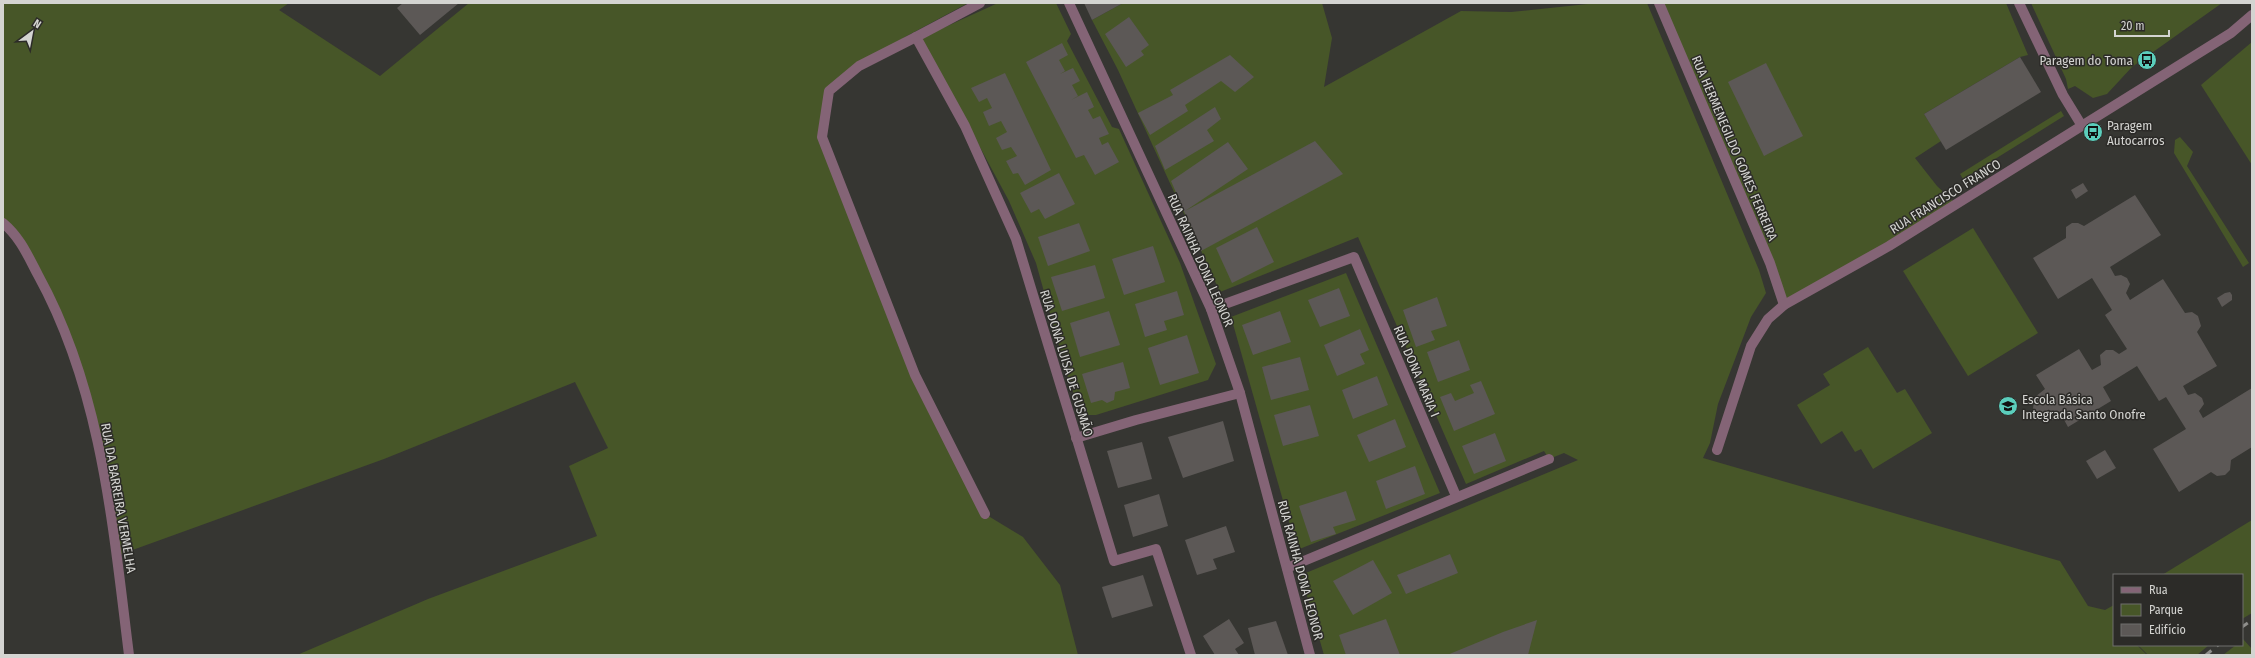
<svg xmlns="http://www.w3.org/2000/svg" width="2255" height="658" font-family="'Fira Sans Condensed',sans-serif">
  <rect width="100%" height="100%" fill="#363632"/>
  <!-- green -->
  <g fill="#475628">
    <polygon points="3,3 289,3 279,10 380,76 469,3 968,3 905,37 829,91 822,137 915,375 985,514 1023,537 1060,585 1078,655 297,655 428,599 597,536 569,466 608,448 575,382 384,459 116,556 99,445 50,297 3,224"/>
    <polygon points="998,3 1056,3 1071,34 1067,41 1112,127 1119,129 1180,263 1216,364 1208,380 1096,415 1086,415 1079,408 1068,378 1036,263 1009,201 921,38"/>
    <polygon points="1123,3 1322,3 1332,38 1324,87 1461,11 1511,12 1597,3 1647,3 1759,270 1766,293 1751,317 1718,404 1710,443 1703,458 2060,561 2088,606 2105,610 2114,605 2114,645 2137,645 2147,655 1324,655 1301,575 1578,460 1564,453 1549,459 1544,451 1466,484 1358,237 1220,292 1118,70 1092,20"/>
    <polygon points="1659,3 2006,3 2028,55 2020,57 1924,114 1941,141 1915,158 1937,186 1956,204 1784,305"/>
    <polygon points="2031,3 2222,3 2132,67 2107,94 2093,98 2075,86 2068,89 2066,79"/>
    <polygon points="2252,42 2252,165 2201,85"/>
    <polygon points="2061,111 2064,116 1963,179 1960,174"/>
    <polygon points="2180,137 2193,152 2187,166 2249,263 2243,267 2174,153 2175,140"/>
    <polygon points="1973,228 2038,333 1968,376 1903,271"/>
    <polygon points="1346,273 1440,493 1297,550 1231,317"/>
    <polygon points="1868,347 1897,393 1905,389 1932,433 1873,469 1861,449 1855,452 1842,431 1821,444 1797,405 1830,385 1823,374"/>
    <polygon points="2252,520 2252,613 2242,619 2242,575 2162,575"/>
    <polygon points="2243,639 2252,649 2252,655 2223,655 2236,645 2242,645"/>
    <polygon points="2138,645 2209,645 2197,655 2148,655"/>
  </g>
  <!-- building -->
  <g fill="#5c5856">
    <polygon points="403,3 459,3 420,35 397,8"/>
    <polygon points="1084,3 1123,3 1092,20"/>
    <polygon points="1129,17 1149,45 1141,51 1144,55 1126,67 1105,34"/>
    <polygon points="1062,43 1068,55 1059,60 1065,71 1060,74 1073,68 1080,81 1072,85 1078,96 1071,100 1087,92 1094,107 1088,110 1093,119 1100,116 1109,134 1099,138 1102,145 1108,142 1119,162 1095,175 1084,155 1076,158 1026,62"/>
    <polygon points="1230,55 1254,77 1235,92 1221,81 1185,105 1188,111 1150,135 1138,113 1173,95 1170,90"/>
    <polygon points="2020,57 2041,92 1946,150 1924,114"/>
    <polygon points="1766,63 1803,136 1764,156 1728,82"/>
    <polygon points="1005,73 1051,170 1025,185 1018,173 1013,174 1006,161 1017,156 1011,147 1002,150 996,138 1007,132 1001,121 989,126 983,112 992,108 987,98 979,102 971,88"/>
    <polygon points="1215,107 1221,119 1207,130 1214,141 1165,170 1155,146"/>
    <polygon points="1315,141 1343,174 1201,251 1171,181 1228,142 1248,169 1185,211"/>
    <polygon points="1059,173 1075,204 1045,219 1039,209 1031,213 1020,193"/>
    <polygon points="2083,183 2088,191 2076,199 2071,190"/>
    <polygon points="2135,195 2161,235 2110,267 2115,276 2121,275 2127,278 2130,284 2126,293 2130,300 2163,279 2185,313 2192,312 2198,316 2201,326 2197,332 2217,366 2183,386 2188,395 2195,393 2202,398 2204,404 2199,411 2203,418 2252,388 2252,447 2231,460 2230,470 2225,475 2217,476 2211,472 2179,492 2153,449 2186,429 2166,397 2159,401 2137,366 2103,387 2111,401 2068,427 2062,416 2055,420 2044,420 2039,417 2033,408 2035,397 2045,389 2036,375 2079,349 2092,370 2101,365 2100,355 2106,350 2113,350 2119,354 2127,349 2105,315 2112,310 2092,278 2058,299 2033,258 2066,238 2066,227 2072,223 2078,223 2084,226"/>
    <polygon points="1079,223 1090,251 1048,266 1038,237"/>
    <polygon points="1257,227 1274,262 1232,283 1216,248"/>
    <polygon points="1153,246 1165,282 1124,295 1112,259"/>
    <polygon points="1095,265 1105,298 1062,311 1051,277"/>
    <polygon points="1339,288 1350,316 1320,327 1308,300"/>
    <polygon points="1177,291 1184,315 1164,321 1167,330 1145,337 1135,304"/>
    <polygon points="2230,292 2232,295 2232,300 2222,307 2217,298 2225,293"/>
    <polygon points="1437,297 1447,326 1431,331 1435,340 1416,347 1403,310"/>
    <polygon points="1109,311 1120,345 1080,357 1070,323"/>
    <polygon points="1280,311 1291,342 1253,355 1242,325"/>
    <polygon points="1360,329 1369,350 1360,354 1365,364 1337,376 1324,345"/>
    <polygon points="1187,335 1199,373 1160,385 1148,348"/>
    <polygon points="1459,340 1470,370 1438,382 1427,352"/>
    <polygon points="1300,357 1309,390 1271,400 1262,367"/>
    <polygon points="1123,362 1130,388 1115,392 1114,400 1107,403 1102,400 1091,403 1082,374"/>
    <polygon points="1377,376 1388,405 1353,419 1342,390"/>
    <polygon points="1481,381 1495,414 1454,431 1440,397 1451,393 1455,401 1474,393 1470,385"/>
    <polygon points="1310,405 1319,436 1283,446 1274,415"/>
    <polygon points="1395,419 1406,447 1369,462 1357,435"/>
    <polygon points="1223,421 1234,461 1183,478 1168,437"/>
    <polygon points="1495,433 1506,461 1474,474 1462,446"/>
    <polygon points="1142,442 1152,479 1118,488 1107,451"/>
    <polygon points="2105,450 2116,468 2097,479 2086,461"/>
    <polygon points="1415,466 1425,494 1386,509 1376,481"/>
    <polygon points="1346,491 1356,520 1333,527 1336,534 1311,542 1299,506"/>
    <polygon points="1159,494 1168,526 1133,537 1124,505"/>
    <polygon points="1226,526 1235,552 1213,559 1217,569 1197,575 1185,540"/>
    <polygon points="1450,554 1458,573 1406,594 1397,575"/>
    <polygon points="1373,560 1392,593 1353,615 1333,581"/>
    <polygon points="1143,575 1153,606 1112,618 1102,587"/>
    <polygon points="1229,619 1244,643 1235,649 1239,655 1215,655 1203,636"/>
    <polygon points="1386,619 1400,655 1346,655 1339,635"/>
    <polygon points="1537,620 1528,655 1447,655 1503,632"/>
    <polygon points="1276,621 1288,655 1255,655 1248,628"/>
  </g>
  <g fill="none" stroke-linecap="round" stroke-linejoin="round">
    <!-- minor -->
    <g stroke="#846476" stroke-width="10">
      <polyline points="980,3 916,37 965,126 1016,239 1114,561 1156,549 1191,655"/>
      <polyline points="1069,3 1211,309 1240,393 1310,655"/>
      <polyline points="1659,3 1770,263 1784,305"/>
      <polyline points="2019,3 2063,95 2082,126"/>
      <polyline points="916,37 859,66 829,91 822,137 915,375 985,514"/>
      <path d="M 3,223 C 20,237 28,256 38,275 C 102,391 113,527 129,655"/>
      <polyline points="1211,309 1354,257 1456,496"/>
      <polyline points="1076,438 1136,420 1240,393"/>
      <polyline points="1717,450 1751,346 1768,319 1784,305 1889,246 2231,33 2252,15"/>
      <polyline points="1287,568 1549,459"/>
    </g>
    <!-- rail -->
    <g stroke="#8f8f8c" stroke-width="3" stroke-dasharray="7 7" stroke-linecap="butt">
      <polyline points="2242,627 2252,620"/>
      <polyline points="2206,655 2218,645"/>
    </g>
  </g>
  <!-- icons -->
  <defs>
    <g id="bus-disc" transform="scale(1)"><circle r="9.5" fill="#5bcebc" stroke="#2c2b28"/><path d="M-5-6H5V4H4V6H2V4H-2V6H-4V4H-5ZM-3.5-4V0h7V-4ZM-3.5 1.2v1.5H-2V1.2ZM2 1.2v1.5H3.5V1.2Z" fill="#111"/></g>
    <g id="school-disc" transform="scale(1)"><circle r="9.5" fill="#5bcebc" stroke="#2c2b28"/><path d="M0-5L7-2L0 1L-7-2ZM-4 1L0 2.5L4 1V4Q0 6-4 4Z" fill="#111"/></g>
  </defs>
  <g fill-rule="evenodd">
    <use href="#bus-disc" x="2147" y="60"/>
    <use href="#bus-disc" x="2093" y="132"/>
    <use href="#school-disc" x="2008" y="406"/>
  </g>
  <g text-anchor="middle" stroke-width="3" stroke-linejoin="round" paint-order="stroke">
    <!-- poi labels -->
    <g font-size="13" fill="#d4d4d1" stroke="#2c2b28" text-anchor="start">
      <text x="2133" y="65" text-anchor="end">Paragem do Toma</text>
      <text x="2107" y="130">Paragem<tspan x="2107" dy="15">Autocarros</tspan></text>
      <text x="2022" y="404">Escola Básica<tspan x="2022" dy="15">Integrada Santo Onofre</tspan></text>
    </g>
    <!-- street labels -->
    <g font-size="13" fill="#d4d4d1" stroke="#2c2b28">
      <text transform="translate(1735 148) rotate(67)" y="5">RUA HERMENEGILDO GOMES FERREIRA</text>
      <text transform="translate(1945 196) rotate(-32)" y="5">RUA FRANCISCO FRANCO</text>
      <text transform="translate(1201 260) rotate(66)" y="5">RUA RAINHA DONA LEONOR</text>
      <text transform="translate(1067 363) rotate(73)" y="5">RUA DONA LUISA DE GUSMÃO</text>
      <text transform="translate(1417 371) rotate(67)" y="5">RUA DONA MARIA I</text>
      <text transform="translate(119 498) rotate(80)" y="5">RUA DA BARREIRA VERMELHA</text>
      <text transform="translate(1301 570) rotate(75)" y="5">RUA RAINHA DONA LEONOR</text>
    </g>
  </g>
  <!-- border -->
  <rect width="2255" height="658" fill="none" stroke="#d4d4d1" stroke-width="8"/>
  <!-- legend -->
  <rect x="2113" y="574" width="130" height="72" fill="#2c2b28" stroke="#6f6f6c"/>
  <rect x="2121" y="587" width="20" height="6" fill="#846476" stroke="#6f6f6c"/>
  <text x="2149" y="594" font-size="12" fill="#d4d4d1">Rua</text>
  <rect x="2121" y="604" width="20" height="12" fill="#475628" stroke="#6f6f6c"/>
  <text x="2149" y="614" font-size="12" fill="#d4d4d1">Parque</text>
  <rect x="2121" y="624" width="20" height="12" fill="#5c5856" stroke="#6f6f6c"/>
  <text x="2149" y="634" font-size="12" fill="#d4d4d1">Edifício</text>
  <!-- north arrow -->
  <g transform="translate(32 32) rotate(32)" stroke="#2c2b28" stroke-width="3" paint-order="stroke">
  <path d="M0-3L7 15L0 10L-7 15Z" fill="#d4d4d1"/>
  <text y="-6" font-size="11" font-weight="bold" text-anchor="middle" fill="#d4d4d1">N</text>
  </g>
  <!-- scale -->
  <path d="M2115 30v6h54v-6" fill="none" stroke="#d4d4d1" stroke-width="2"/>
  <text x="2121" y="30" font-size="12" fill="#d4d4d1" stroke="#2c2b28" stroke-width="3" paint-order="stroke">20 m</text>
</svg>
